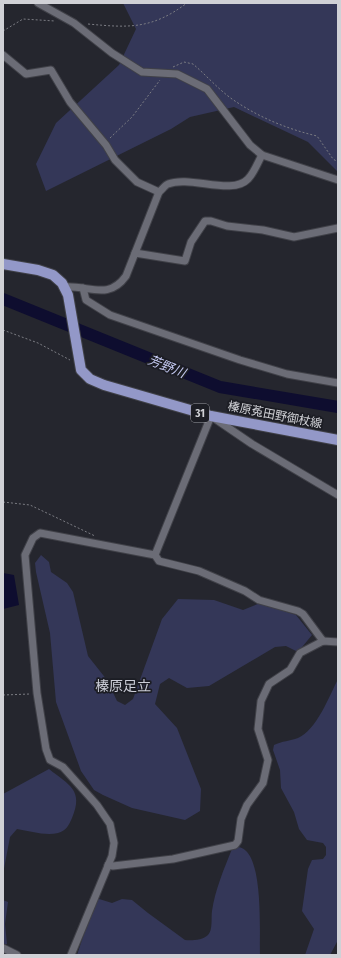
<svg xmlns="http://www.w3.org/2000/svg" width="341" height="958" font-family="'Fira Sans Condensed','Noto Sans JP',sans-serif">
  <rect width="100%" height="100%" fill="#25262e"/>
  <!-- green -->
  <g fill="#343758">
    <polygon points="123,3 338,3 338,172 308,142 234,107 190,117 171,129 46,191 36,164 56,123 119,65 136,29"/>
    <polygon points="41,555 49,562 51,572 67,583 73,592 88,656 107,680 117,701 125,705 133,699 162,619 178,599 214,600 243,610 260,603 296,615 312,635 298,652 286,646 275,647 209,686 187,688 169,678 160,684 155,704 177,728 201,789 200,811 185,820 132,808 103,795 94,790 81,771 56,702 50,633 36,572 35,563"/>
    <path d="M 338,679 L 338,940 L 330,955 L 305,955 L 314,929 L 302,911 L 308,869 L 312,860 L 323,859 L 326,855 L 326,847 L 323,843 L 307,840 L 299,829 L 294,812 L 281,788 L 280,770 L 273,750 L 274,745 C 282,741 290,741 298,738 C 316,731 330,695 338,679 Z"/>
    <path d="M 49,769 C 69,785 84,790 72,818 C 69,825 66,831 58,833 C 45,836 30,831 17,829 L 10,837 L 3,874 L 3,794 Z"/>
    <path d="M 237,847 C 265,847 259,934 260,955 L 77,955 L 96,898 L 112,903 L 122,899 L 132,900 L 148,913 L 185,940 C 191,941 203,940 208,935 C 213,930 211,918 212,911 C 215,890 224,869 232,849 Z"/>
    <polygon points="3,900 8,902 5,924 7,944 3,945"/>
  </g>
  <!-- water -->
  <polygon fill="#0e0d2f" points="3,573 14,575 19,605 3,609"/>
  <g fill="none" stroke-linecap="round" stroke-linejoin="round">
    <!-- river -->
    <polyline stroke="#0e0d2f" stroke-width="12" points="3,299 220,387 338,407"/>
    <!-- minor casing -->
    <g stroke="#404148" stroke-width="9">
      <g id="minor">
        <polyline points="38,3 74,23 112,53 142,72 177,74 207,89 250,145 262,155 338,180"/>
        <polyline points="3,55 26,74 51,70 70,102 106,145 115,160 137,182 159,192"/>
        <polyline points="135,253 185,261 191,242 205,221 211,221 227,226 263,230 294,237 338,228"/>
        <path d="M 64,287 C 89,285 108,301 126,276 L 159,192 C 162,190 165,185 168,184 C 190,175 232,196 248,179 C 254,173 258,162 262,155"/>
        <polyline points="83,288 86,300 110,315 240,360 287,374 338,383"/>
        <polyline points="155,555 211,416 252,444 338,495"/>
        <polyline points="108,865 113,866 173,859 235,845 238,841 241,819 247,805 263,783 268,760 258,729 261,701 269,684 290,670 300,653 323,641 338,642"/>
        <polyline points="3,948 17,955"/>
        <polyline points="71,955 112,856 114,843 110,824 97,805 63,767 50,760 46,749 37,693 25,555 33,538 40,533 155,555 159,561 199,571 245,591 259,600 298,611 303,614 323,641"/>
      </g>
    </g>
    <!-- primary casing -->
    <g stroke="#404148" stroke-width="12">
      <polyline id="primary" points="3,264 38,270 53,275 62,283 68,295 81,370 90,379 104,385 211,416 338,440"/>
    </g>
    <!-- path -->
    <g stroke="#7b7c83" stroke-width="1" stroke-dasharray="2 2" stroke-linecap="butt">
      <path d="M 88,24 C 130,28 152,29 187,3"/>
      <polyline points="3,31 23,19 55,21"/>
      <path d="M 173,67 L 184,62 L 193,64 C 206,75 218,89 232,99 C 258,117 287,129 317,136 L 333,159 L 338,162"/>
      <polyline points="110,138 132,117 160,80"/>
      <polyline points="3,330 38,343 70,360"/>
      <polyline points="3,502 30,505 95,536"/>
      <polyline points="3,695 30,694"/>
    </g>
    <!-- minor -->
    <use href="#minor" stroke="#6b6c76" stroke-width="7"/>
    <!-- primary -->
    <use href="#primary" stroke="#9398c8" stroke-width="10"/>
  </g>
  <g text-anchor="middle" stroke-width="3.5" stroke-linejoin="round" paint-order="stroke">
    <!-- shield labels -->
    <rect fill="#1c1d24" stroke="#9a9ba1" stroke-width="1" x="191" y="404" width="18" height="18" rx="3"/>
    <g font-size="11" font-weight="bold" fill="#d0d1d6">
      <text x="200" y="417">31</text>
    </g>
    <!-- street labels -->
    <g font-size="12" fill="#d0d1d6" stroke="#1c1d24">
      <text transform="translate(275 415) rotate(11)" y="4">榛原菟田野御杖線</text>
    </g>
    <!-- water labels -->
    <g font-size="13" font-style="italic" fill="#c6cbf4" stroke="#1c1d24">
      <text transform="translate(167 366) rotate(22)" y="5">芳野川</text>
    </g>
    <!-- quarter labels -->
    <g font-size="14" fill="#cbcdd7" stroke="#1c1d24">
      <text x="123" y="691">榛原足立</text>
    </g>
  </g>
  <!-- border -->
  <rect width="341" height="958" fill="none" stroke="#d0d1d6" stroke-width="8"/>
</svg>
